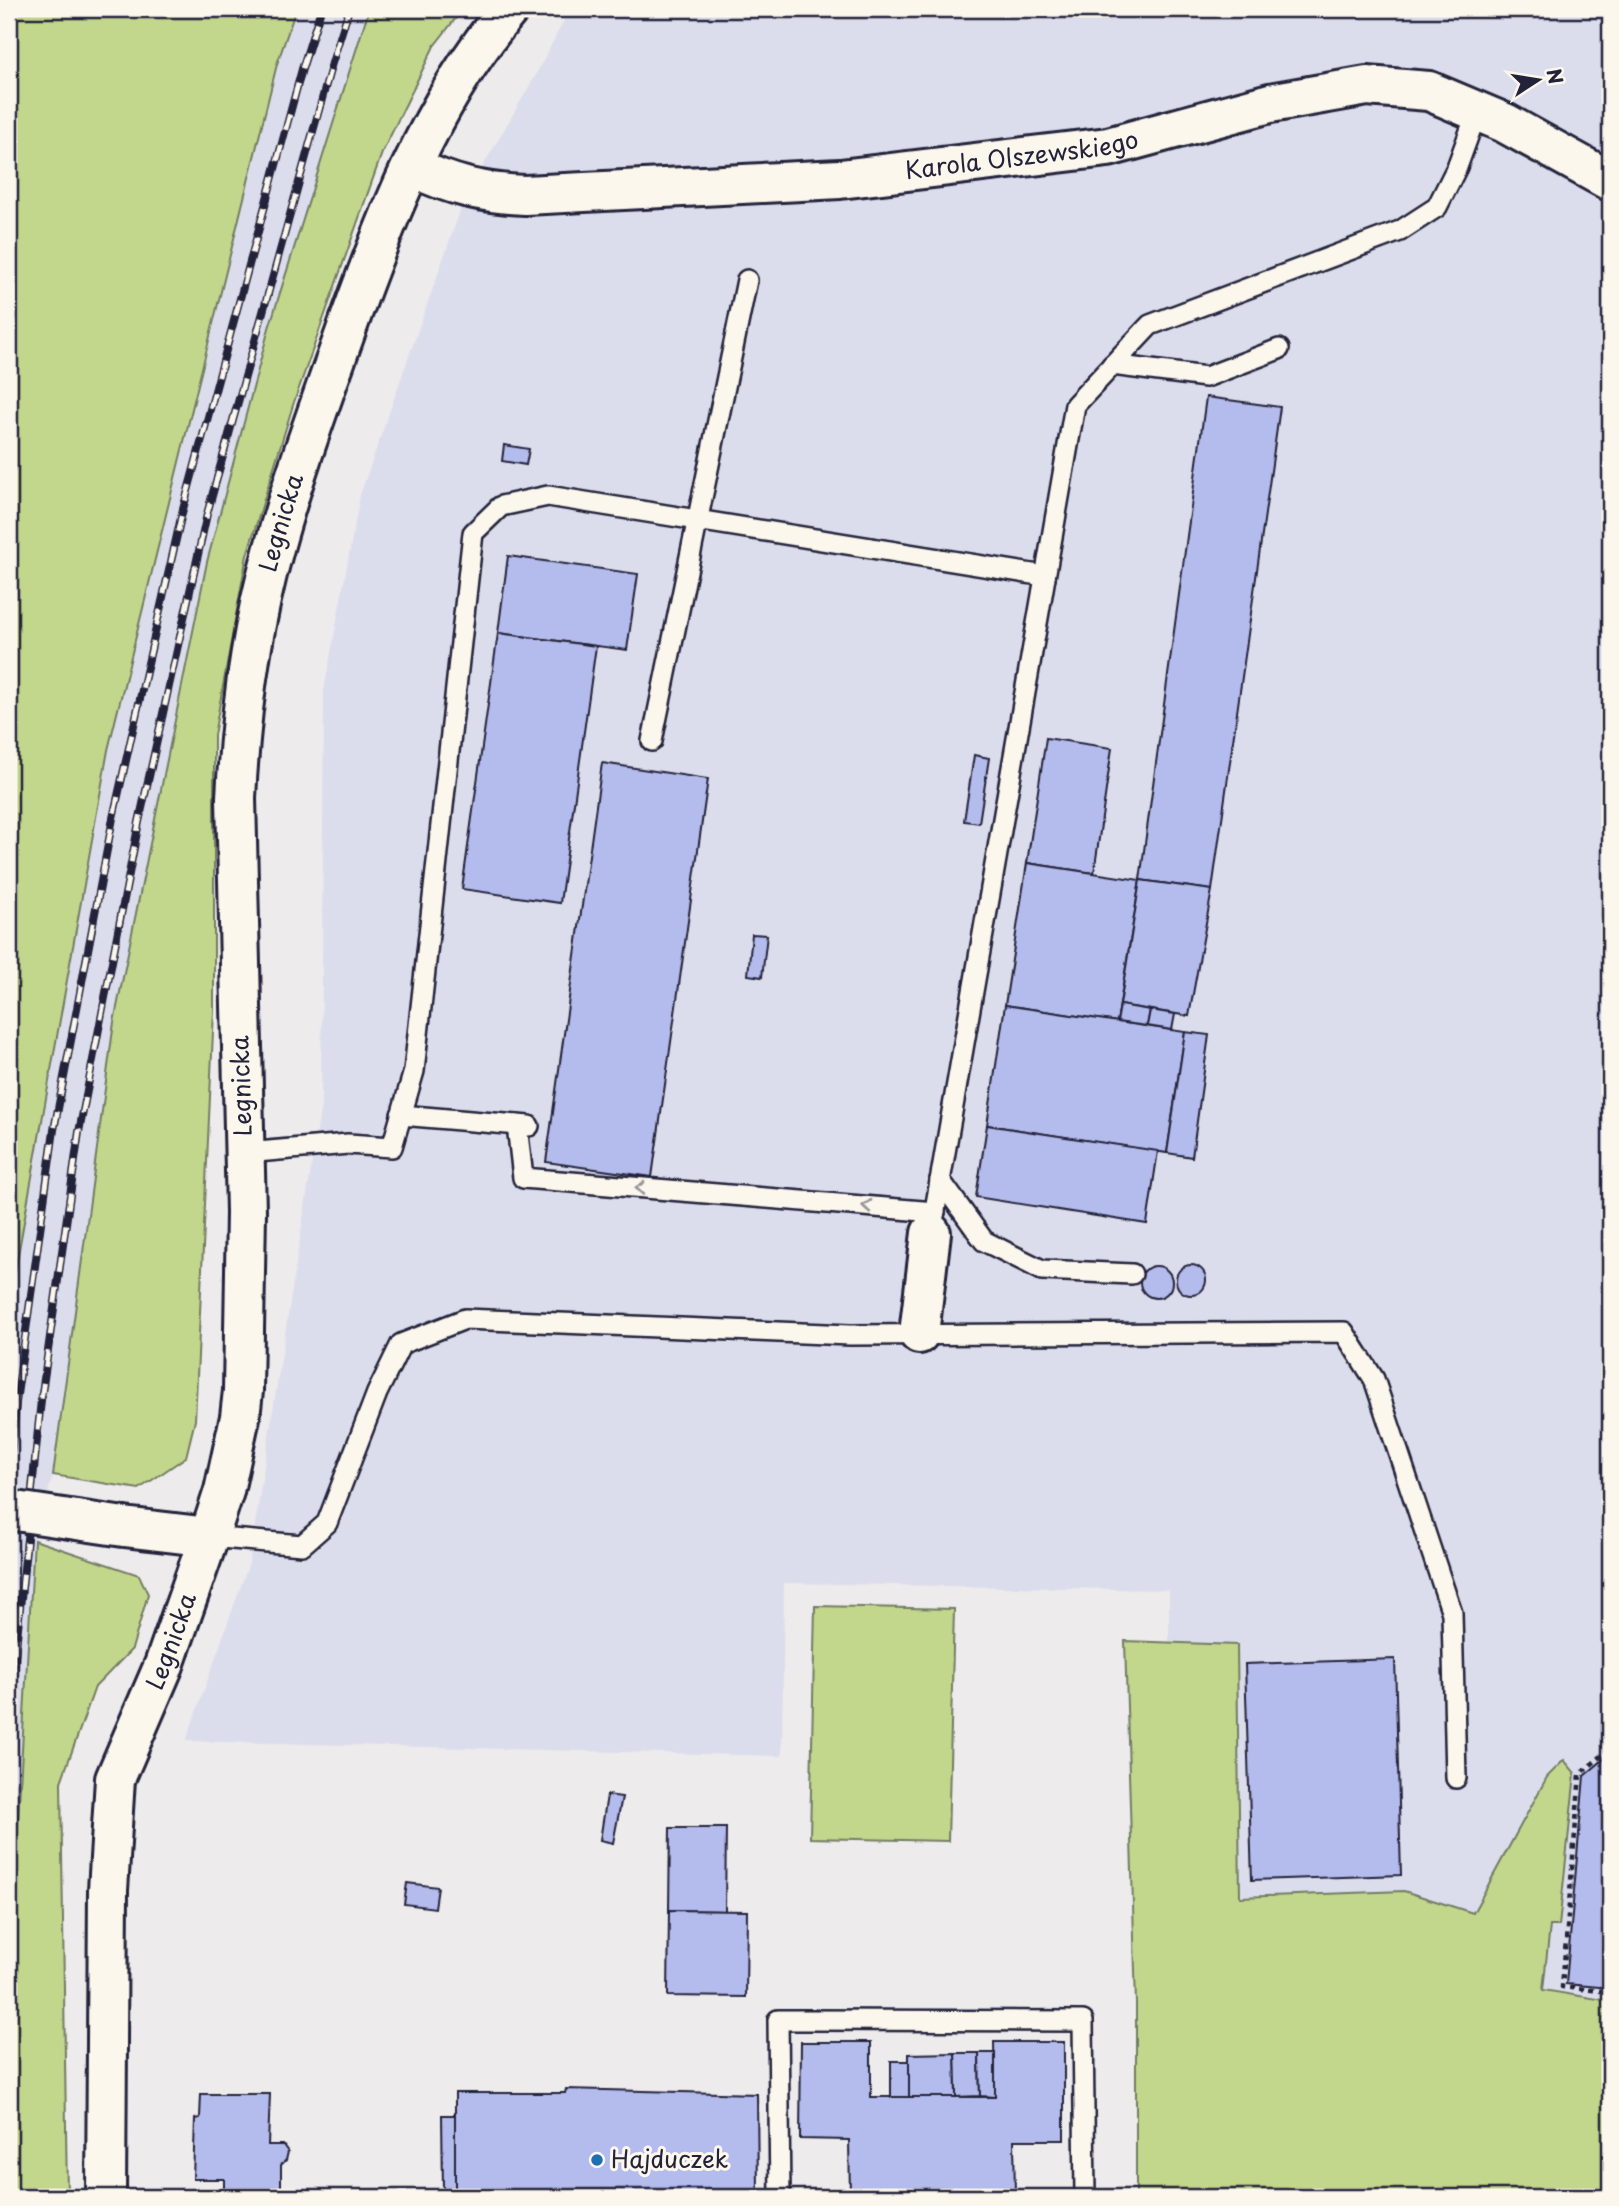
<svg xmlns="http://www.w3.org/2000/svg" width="1619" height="2206" font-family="'Playpen Sans',sans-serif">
  <rect width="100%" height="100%" fill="#edebec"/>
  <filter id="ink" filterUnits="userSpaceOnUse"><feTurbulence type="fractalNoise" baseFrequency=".0143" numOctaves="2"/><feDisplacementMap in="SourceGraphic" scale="14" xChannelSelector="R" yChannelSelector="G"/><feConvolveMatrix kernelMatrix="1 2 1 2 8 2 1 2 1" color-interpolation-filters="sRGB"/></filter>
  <g filter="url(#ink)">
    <!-- built -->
    <g fill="#dcddec">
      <polygon points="296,9 369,9 269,328 207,562 114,1022 53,1475 34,1540 9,1978 9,1306 108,750 277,64"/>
      <polygon points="570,9 1610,9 1610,2197 1169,1972 1169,1590 784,1583 782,1756 186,1741 249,1563 321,1105 324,691 360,495 465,197 534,78"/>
    </g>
    <!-- green -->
    <g fill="#c3d78c" stroke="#727c64" stroke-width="2">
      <polygon points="9,9 296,9 277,64 108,750 9,1306"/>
      <polygon points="369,9 463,9 434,46 382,153 293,405 247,555 214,735 214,1010 195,1420 186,1457 139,1489 53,1475 114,1022 207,562 269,328"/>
      <polygon points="34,1540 139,1575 148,1594 132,1649 95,1687 61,1782 67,2197 9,2197 9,1978"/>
      <polygon points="815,1606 954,1609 948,1841 810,1838"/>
      <polygon points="1125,1641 1237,1645 1240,1897 1404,1891 1473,1913 1547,1777 1564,1760 1575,1773 1559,1926 1550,1926 1543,1990 1610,2001 1610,2197 1136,2197 1136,2004"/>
    </g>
    <!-- building -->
    <g fill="#b4bced" stroke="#22223b" stroke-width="2">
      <polygon points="1206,397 1280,407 1212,890 1140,880"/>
      <polygon points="504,445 529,449 526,465 502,461"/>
      <polygon points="508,556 638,574 627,650 498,633"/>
      <polygon points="498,633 596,646 560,903 462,889"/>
      <polygon points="1046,738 1112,748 1094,873 1027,863"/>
      <polygon points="974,755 989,758 979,823 964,821"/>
      <polygon points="602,763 708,779 652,1177 546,1162"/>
      <polygon points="1027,863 1140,880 1117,1022 1005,1005"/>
      <polygon points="1140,880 1212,890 1189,1016 1120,1005"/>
      <polygon points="752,934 767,935 762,977 748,975"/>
      <polygon points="1005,1005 1185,1032 1167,1153 987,1125"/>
      <polygon points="1120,1005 1150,1010 1147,1026 1117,1022"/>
      <polygon points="1150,1010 1175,1014 1172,1030 1147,1026"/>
      <polygon points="1185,1032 1209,1035 1192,1157 1167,1153"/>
      <polygon points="987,1125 1158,1151 1147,1224 976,1197"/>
      <circle cx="1191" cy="1280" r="15"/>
      <circle cx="1156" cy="1282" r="16"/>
      <polygon points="1395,1659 1401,1875 1252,1880 1245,1664"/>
      <polygon points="1610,1754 1610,1988 1566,1984 1584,1776"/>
      <polygon points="607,1795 622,1797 613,1843 600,1840"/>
      <polygon points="670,1828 726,1828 725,1911 669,1910"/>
      <polygon points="407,1883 438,1887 435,1908 404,1904"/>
      <polygon points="669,1910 747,1911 746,1997 668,1996"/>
      <polygon points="801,2042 871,2042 871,2097 995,2097 994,2042 1064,2042 1064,2140 1014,2140 1015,2195 850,2196 849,2140 800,2139"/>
      <polygon points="955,2053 979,2053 980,2096 956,2097"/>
      <polygon points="955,2053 956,2097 909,2097 909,2054"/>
      <polygon points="979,2053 995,2053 995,2097 980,2096"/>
      <rect x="891" y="2061" width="18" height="36"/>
      <polygon points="566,2089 757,2094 758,2194 565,2197 564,2194 455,2192 455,2093 565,2093"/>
      <polygon points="201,2094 270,2094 268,2145 283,2145 288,2152 286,2160 281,2165 281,2194 224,2193 224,2179 193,2179 195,2119 200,2118"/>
      <polygon points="442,2115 455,2115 455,2189 443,2189"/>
    </g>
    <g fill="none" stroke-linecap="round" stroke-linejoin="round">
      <!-- service casing -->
      <g stroke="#22223b" stroke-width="24">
        <g id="service">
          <polyline points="1112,365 1206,377 1279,349"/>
          <polyline points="652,741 747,280"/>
          <polyline points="401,1115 529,1126"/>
          <polyline points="517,1125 523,1178 935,1212"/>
          <polyline points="245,1153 348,1144 392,1147 414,1071 473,533 501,506 548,496 1045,576"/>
          <polyline points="940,1180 984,1241 1042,1270 1132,1274"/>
          <polyline points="931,1233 1075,405 1150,325 1400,231 1437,207 1457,167 1477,112"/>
          <polyline points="209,1537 302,1545 327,1523 377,1393 401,1344 465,1319 850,1335 1344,1332 1374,1379 1452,1613 1456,1778"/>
          <polyline points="780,2197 778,2020 808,2020 1083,2021 1085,2197"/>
        </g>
      </g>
      <!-- minor casing -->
      <g stroke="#22223b" stroke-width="44">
        <g id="minor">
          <path id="s1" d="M 412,167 C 452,186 481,193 525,195 L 840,179 L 1108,147 L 1270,103 L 1367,86 L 1429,91 L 1505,123 L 1610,181"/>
          <polyline points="919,1334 931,1233"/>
          <polyline points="124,1527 209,1537"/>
          <path id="s2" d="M 106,2197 L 108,1890 L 115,1779 L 164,1665 L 209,1537 L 224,1491 L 240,1417 L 243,1391 L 246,1212 L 236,798 C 240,714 251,629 274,548 C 293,478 318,410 342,342 C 383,226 429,104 509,9"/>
        </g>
      </g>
      <!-- path -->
      <polyline stroke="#22223b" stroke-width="4.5" stroke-dasharray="5 5" stroke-linecap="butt" points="1610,1749 1580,1774 1562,1987 1610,1992"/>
      <!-- service -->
      <use href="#service" stroke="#fbf7ec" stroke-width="19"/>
      <!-- minor -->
      <use href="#minor" stroke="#fbf7ec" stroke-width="38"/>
      <!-- rail casing -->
      <g stroke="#22223b" stroke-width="8">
        <g id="rail">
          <polyline points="9,1476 16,1402 54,1130 113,818 182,513 302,69 321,9"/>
          <polyline points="9,1717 41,1400 79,1132 139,822 207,514 332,63 349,9"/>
        </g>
      </g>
      <!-- rail -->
      <use href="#rail" stroke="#fbf7ec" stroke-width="5" stroke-dasharray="16" stroke-linecap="butt"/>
      <!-- minor-bridge casing -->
      <g stroke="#22223b" stroke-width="44" stroke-linecap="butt">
        <polyline id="minor-bridge" points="9,1510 124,1527"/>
      </g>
      <!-- minor-bridge -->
      <use href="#minor-bridge" stroke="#fbf7ec" stroke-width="38"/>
    </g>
    <!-- one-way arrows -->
    <defs><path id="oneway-chevron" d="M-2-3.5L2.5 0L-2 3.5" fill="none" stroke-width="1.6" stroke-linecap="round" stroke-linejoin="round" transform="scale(1.75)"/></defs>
    <g stroke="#99979c">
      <use href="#oneway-chevron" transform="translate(640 1188) rotate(-175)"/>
      <use href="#oneway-chevron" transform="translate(867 1206) rotate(-175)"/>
    </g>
  </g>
  <!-- markers -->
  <circle fill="#1f6fb2" stroke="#fbf7ec" stroke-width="2.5" cx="597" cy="2160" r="7"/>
  <g text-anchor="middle" stroke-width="6" stroke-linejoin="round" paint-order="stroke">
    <!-- street labels -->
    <g font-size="24" fill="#22223b" stroke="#fbf7ec">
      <text dy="8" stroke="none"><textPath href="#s1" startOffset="616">Karola Olszewskiego</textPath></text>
      <text dy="8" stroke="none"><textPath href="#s2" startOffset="1701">Legnicka</textPath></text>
      <text transform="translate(242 1086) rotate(-92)" y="8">Legnicka</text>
      <text dy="8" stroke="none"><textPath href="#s2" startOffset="567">Legnicka</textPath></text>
    </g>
    <!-- poi labels -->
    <g font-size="24" fill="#22223b" stroke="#fbf7ec" text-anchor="start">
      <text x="611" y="2168">Hajduczek</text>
    </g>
  </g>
  <!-- margin -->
  <rect width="1619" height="2206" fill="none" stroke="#fbf7ec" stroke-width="35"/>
  <rect x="18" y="18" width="1584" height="2171" fill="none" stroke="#22223b" stroke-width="2.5" filter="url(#ink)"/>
  <!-- north arrow -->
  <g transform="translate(1538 80) rotate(78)" stroke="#fbf7ec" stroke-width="5" paint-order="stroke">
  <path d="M0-5L12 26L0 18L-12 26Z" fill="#22223b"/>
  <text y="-10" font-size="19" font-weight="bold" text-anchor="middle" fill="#22223b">N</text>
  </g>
</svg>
